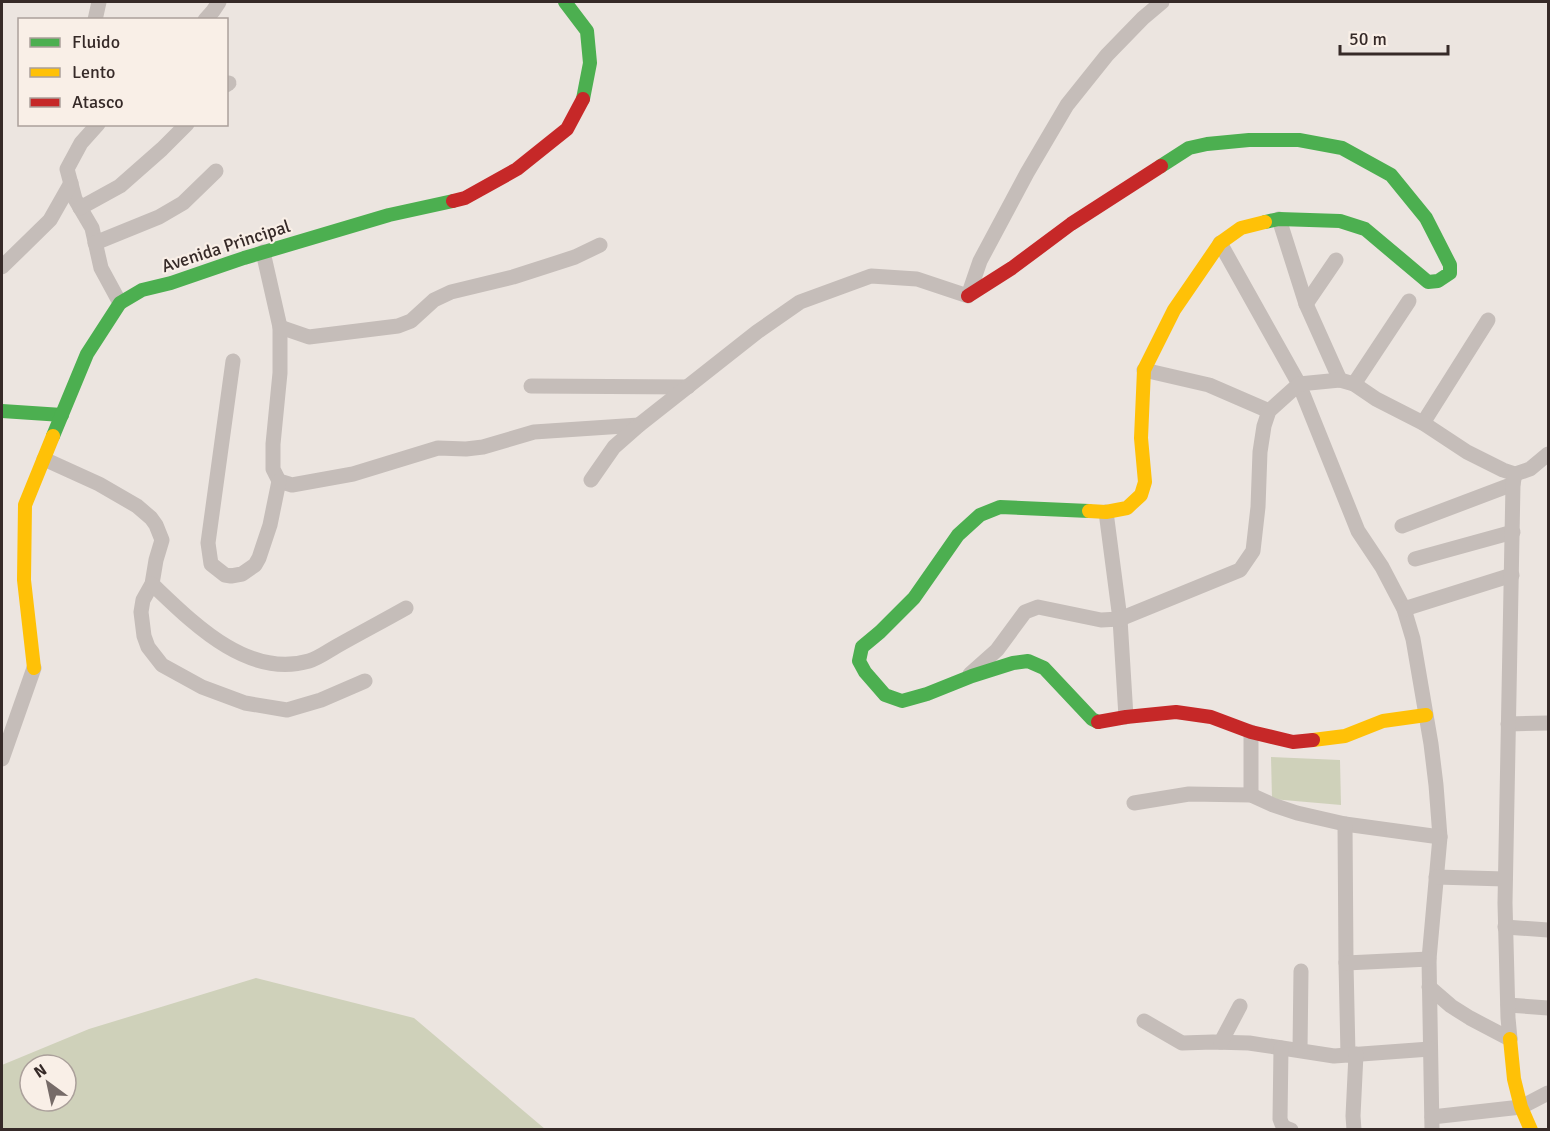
<svg xmlns="http://www.w3.org/2000/svg" width="1550" height="1131" font-family="Signika,sans-serif">
  <rect width="100%" height="100%" fill="#ece5e0"/>
  <!-- green -->
  <g fill="#cfd1ba" fill-rule="evenodd">
    <polygon points="1271,757 1340,760 1341,805 1272,799"/>
    <path d="M 256,978 L 414,1018 L 545,1129 L 2,1129 L 2,1065 L 89,1029 ZM 30,1065 L 66,1065 L 66,1101 L 30,1101 Z"/>
  </g>
  <g fill="none" stroke-linecap="round" stroke-linejoin="round">
    <!-- street -->
    <g stroke="#c5bdb9" stroke-width="15">
      <polyline points="95,20 99,2"/>
      <polyline points="205,20 213,11 219,2"/>
      <polyline points="226,85 229,83"/>
      <polyline points="98,124 81,143 67,169 75,199 92,228 101,268 120,303"/>
      <polyline points="80,208 120,186 162,149 187,124"/>
      <polyline points="1279,219 1306,304 1340,380"/>
      <polyline points="95,243 159,217 183,203 216,171"/>
      <polyline points="1220,243 1299,384 1358,531 1382,567 1404,609 1413,639 1431,744 1436,785 1440,837 1429,959 1432,1130"/>
      <polyline points="263,252 280,327 280,373 273,444 273,469 279,481 292,485 353,474 438,448 466,449 483,447 534,432 639,425"/>
      <polyline points="2,267 50,220 71,183"/>
      <polyline points="1306,304 1336,260"/>
      <polyline points="280,327 309,337 398,326 411,321 434,300 451,292 513,277 575,257 600,245"/>
      <polyline points="233,361 208,543 211,564 225,575 231,576 242,574 255,565 259,558 270,525 279,481"/>
      <polyline points="1144,370 1209,385 1269,411"/>
      <polyline points="1354,384 1409,301"/>
      <polyline points="531,386 688,387"/>
      <polyline points="1423,423 1488,320"/>
      <polyline points="44,459 99,484 137,506 151,518 156,525 162,540 156,560 152,584 143,600 141,612 144,636 148,647 162,665 202,687 245,703 287,710 321,700 365,681"/>
      <polyline points="591,480 614,447 639,425 757,332 800,302 871,276 917,279 968,296 980,261 1027,173 1067,105 1107,55 1143,18 1162,2"/>
      <polyline points="1106,512 1120,619 1126,717"/>
      <polyline points="1402,526 1513,484"/>
      <polyline points="1415,559 1513,532"/>
      <path d="M 152,584 C 192,622 247,679 309,661 C 319,658 328,651 337,646 C 360,633 383,621 406,608"/>
      <polyline points="1404,609 1512,575"/>
      <polyline points="970,674 997,650 1025,612 1038,607 1101,620 1120,619 1240,570 1253,551 1258,507 1260,452 1264,426 1269,411 1299,384 1340,380 1354,384 1376,399 1423,423 1467,452 1503,470 1515,474 1530,469 1548,454"/>
      <polyline points="1508,724 1548,723"/>
      <polyline points="1251,732 1251,795"/>
      <polyline points="2,759 34,668"/>
      <polyline points="1134,803 1189,794 1251,795 1273,805 1297,813 1345,824 1440,837"/>
      <polyline points="1345,824 1346,963 1348,1055"/>
      <polyline points="1436,877 1505,879"/>
      <polyline points="1505,927 1548,930"/>
      <polyline points="1346,963 1429,959"/>
      <polyline points="1429,987 1451,1006 1470,1018 1510,1039"/>
      <polyline points="1508,1005 1548,1008"/>
      <polyline points="1144,1021 1182,1043 1213,1042 1249,1043 1334,1056 1430,1049"/>
      <polyline points="1510,1039 1508,1018 1505,903 1513,484 1515,474"/>
      <polyline points="1221,1042 1240,1006"/>
      <path d="M 1281,1048 L 1280,1119 C 1282,1126 1284,1128 1291,1130"/>
      <polyline points="1300,1050 1301,971"/>
      <polyline points="1432,1117 1521,1107 1548,1093"/>
      <polyline points="1354,1130 1353,1116 1356,1054"/>
    </g>
    <!-- fast -->
    <g stroke="#4caf50" stroke-width="14">
      <polyline points="565,2 587,31 590,63 583,99"/>
      <polyline points="1161,166 1189,148 1207,144 1249,140 1299,140 1342,148 1391,175 1426,218 1450,265 1450,273 1438,281 1428,282 1365,229 1340,221 1279,219 1265,222"/>
      <polyline points="2,411 62,415"/>
      <polyline points="53,436 87,354 120,303 142,290 171,283 244,258 389,215 453,201"/>
      <polyline points="1089,511 1000,507 980,515 958,535 914,598 880,632 862,647 859,661 865,672 885,695 902,701 927,694 972,676 1013,663 1028,661 1044,668 1092,719 1098,722"/>
    </g>
    <!-- slow -->
    <g stroke="#ffc107" stroke-width="14">
      <polyline points="1089,511 1106,512 1127,508 1141,495 1145,482 1141,438 1144,370 1174,310 1220,243 1241,228 1265,222"/>
      <polyline points="34,668 24,580 25,505 53,436"/>
      <polyline points="1313,740 1345,736 1383,721 1426,715"/>
      <polyline points="1510,1039 1514,1079 1521,1107 1531,1130"/>
    </g>
    <!-- jam -->
    <g stroke="#c62828" stroke-width="14">
      <polyline points="453,201 465,198 517,169 567,129 583,99"/>
      <polyline points="968,296 1012,268 1071,224 1161,166"/>
      <polyline points="1098,722 1126,717 1176,712 1211,717 1251,732 1293,742 1313,740"/>
    </g>
  </g>
  <g text-anchor="middle" stroke-width="4.5" stroke-linejoin="round" paint-order="stroke">
    <!-- street labels -->
    <g font-size="18" fill="#362a28" stroke="#f9efe7">
      <text transform="translate(226 246) rotate(-18)" y="6">Avenida Principal</text>
    </g>
  </g>
  <!-- border -->
  <rect width="1550" height="1131" fill="none" stroke="#362a28" stroke-width="6"/>
  <!-- legend -->
  <rect x="18" y="18" width="210" height="108" fill="#f9efe7" stroke="#aba09b" stroke-width="1.5"/>
  <rect x="30" y="38" width="30" height="9" fill="#4caf50" stroke="#aba09b" stroke-width="1.5"/>
  <text x="72" y="48" font-size="18" fill="#362a28">Fluido</text>
  <rect x="30" y="68" width="30" height="9" fill="#ffc107" stroke="#aba09b" stroke-width="1.5"/>
  <text x="72" y="78" font-size="18" fill="#362a28">Lento</text>
  <rect x="30" y="98" width="30" height="9" fill="#c62828" stroke="#aba09b" stroke-width="1.5"/>
  <text x="72" y="108" font-size="18" fill="#362a28">Atasco</text>
  <!-- north arrow -->
  <g transform="translate(48 1083) rotate(327)"><circle r="28" fill="#f9efe7" stroke="#aba09b" stroke-width="1.5"/>
  <path d="M0-4.5L10 22L0 15L-10 22Z" fill="#766b68"/>
  <text y="-9" font-size="16" font-weight="bold" text-anchor="middle" fill="#362a28">N</text>
  </g>
  <!-- scale -->
  <path d="M1340 45v9h108v-9" fill="none" stroke="#362a28" stroke-width="3"/>
  <text x="1349" y="45" font-size="18" fill="#362a28" stroke="#f9efe7" stroke-width="4.5" paint-order="stroke">50 m</text>
</svg>
